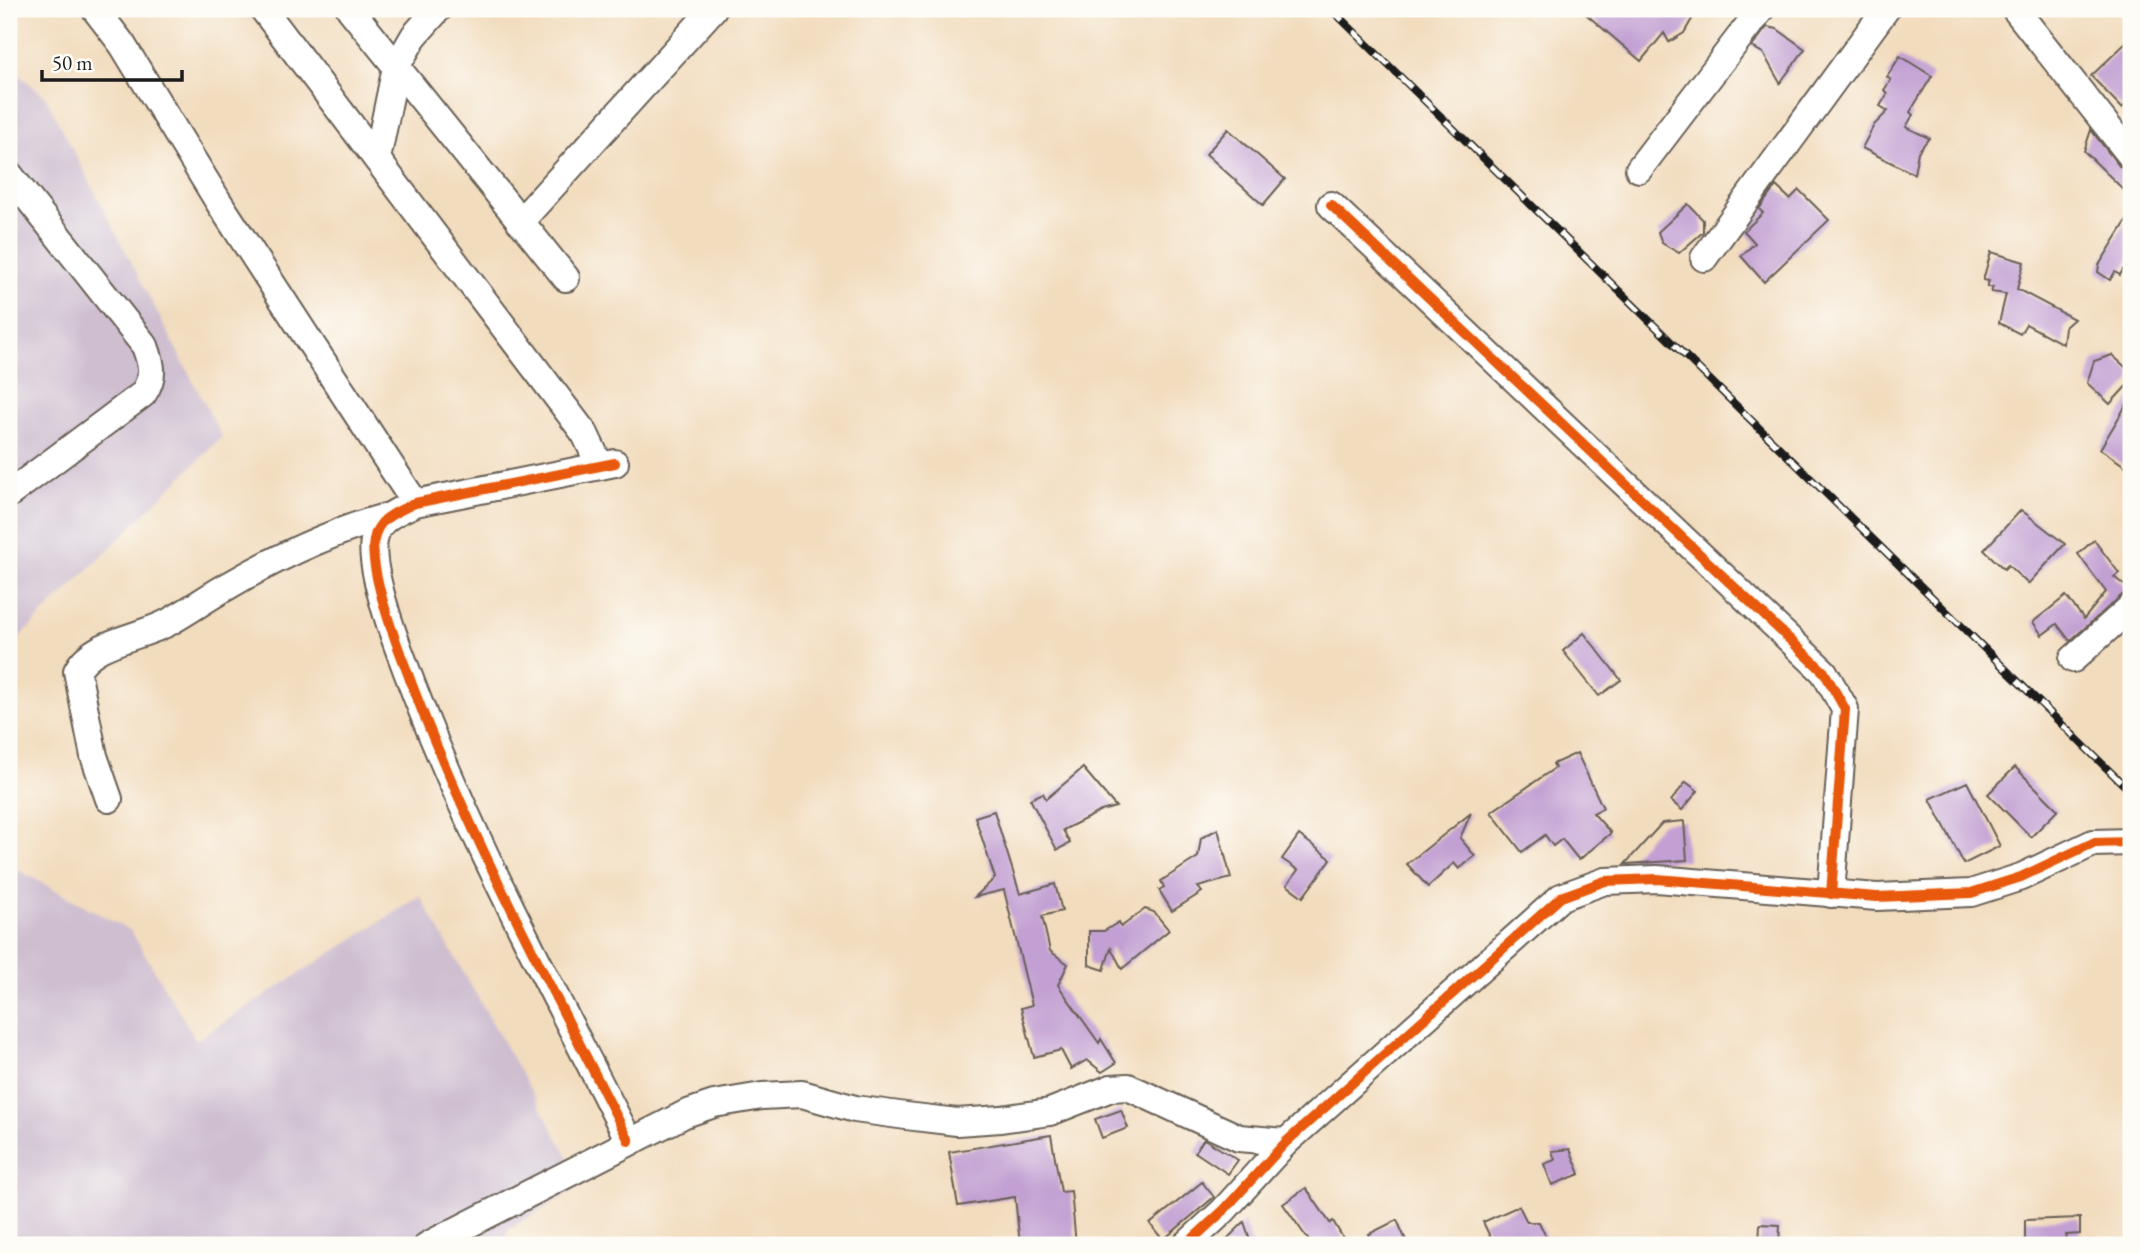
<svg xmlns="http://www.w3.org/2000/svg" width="2140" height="1254" font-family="'EB Garamond',serif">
  <rect width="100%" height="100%" fill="#fdfcf7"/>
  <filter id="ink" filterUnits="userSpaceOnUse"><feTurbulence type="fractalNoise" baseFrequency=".0143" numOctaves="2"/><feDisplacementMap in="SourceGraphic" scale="14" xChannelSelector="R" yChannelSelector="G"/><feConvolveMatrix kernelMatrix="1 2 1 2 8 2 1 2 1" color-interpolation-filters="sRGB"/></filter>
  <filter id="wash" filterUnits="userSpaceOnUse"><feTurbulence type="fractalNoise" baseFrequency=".00686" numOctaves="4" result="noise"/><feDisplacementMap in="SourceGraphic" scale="28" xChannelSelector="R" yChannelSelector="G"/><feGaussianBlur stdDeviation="1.57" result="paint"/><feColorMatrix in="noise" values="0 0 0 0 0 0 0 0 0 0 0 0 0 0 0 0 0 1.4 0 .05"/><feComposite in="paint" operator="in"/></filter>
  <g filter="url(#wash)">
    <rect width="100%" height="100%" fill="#f2dcbe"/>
    <!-- industrial -->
    <g fill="#cebed0">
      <polygon points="9,67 45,96 222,437 9,648"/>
      <polygon points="9,865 131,931 196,1040 420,896 584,1184 506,1231 510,1245 9,1245"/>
    </g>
    <g id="blocks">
      <!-- building -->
      <g fill="#c3a0d3">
        <polygon points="1580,9 1685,9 1692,19 1684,33 1669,42 1664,33 1641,61"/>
        <polygon points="1767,27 1777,29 1805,49 1780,83 1763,53 1752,47"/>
        <polygon points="2131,38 2131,100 2122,108 2091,76"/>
        <polygon points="1900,56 1932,76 1910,112 1913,115 1906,127 1929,138 1918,152 1914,174 1862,148 1874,125 1888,111 1880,106 1888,93 1884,90 1891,80 1887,77"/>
        <polygon points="1228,129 1285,179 1263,205 1206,154"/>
        <polygon points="2091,130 2119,166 2131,171 2131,197 2084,151"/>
        <polygon points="1776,186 1790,199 1799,190 1829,220 1764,282 1741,256 1755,243 1744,231 1763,213 1759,209"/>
        <polygon points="1688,204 1703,220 1703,232 1679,253 1662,243 1658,232"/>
        <polygon points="2131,214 2131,256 2120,275 2115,272 2110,280 2098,272 2099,265"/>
        <polygon points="1991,252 2024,262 2017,289 2074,319 2065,327 2063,344 2026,324 2020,334 1999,323 2006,294 1991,292 1993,287 1987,287 1989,281 1983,280"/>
        <polygon points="2112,355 2131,372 2131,381 2110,404 2087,383 2094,361"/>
        <polygon points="2131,397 2131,470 2100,449"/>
        <polygon points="2021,510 2065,544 2028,584 2008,565 2004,569 1984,550"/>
        <polygon points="2094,540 2119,573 2114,577 2129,589 2070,641 2057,624 2042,635 2033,622 2066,596 2084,619 2106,592 2078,554"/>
        <polygon points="1584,633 1621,680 1599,696 1563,651"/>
        <polygon points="1577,753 1603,808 1593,813 1611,833 1579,860 1562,839 1553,846 1545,835 1522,852 1491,812 1555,768 1553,764"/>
        <polygon points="2015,767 2058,810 2031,837 1988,794"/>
        <polygon points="1083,768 1116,807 1101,811 1063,830 1070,843 1057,850 1030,799 1043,793 1046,799"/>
        <polygon points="1686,782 1698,791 1682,810 1671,801"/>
        <polygon points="1967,782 2000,846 1964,864 1930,799"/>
        <polygon points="994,811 1020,894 1055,884 1062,911 1042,916 1050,951 1068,964 1058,985 1099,1043 1101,1039 1116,1063 1102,1072 1087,1060 1071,1069 1061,1050 1034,1057 1021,1008 1032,1005 1004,890 975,897 995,878 975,817"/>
        <polygon points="1471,813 1460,838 1475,856 1459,869 1454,863 1428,887 1407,864"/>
        <polygon points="1684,821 1687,860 1625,864 1662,823"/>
        <polygon points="1218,829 1231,878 1198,887 1202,892 1172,911 1159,890 1164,887 1161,881 1198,857 1201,838"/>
        <polygon points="1299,835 1331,859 1303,897 1287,885 1298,870 1282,859"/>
        <polygon points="1145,909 1154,912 1169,930 1122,969 1111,948 1104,970 1089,965 1089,931 1104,931 1119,922 1121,927"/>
        <polygon points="1121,1110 1128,1128 1102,1138 1095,1119"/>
        <polygon points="1051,1135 1061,1192 1071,1191 1076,1245 1020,1245 1015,1197 958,1206 949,1152"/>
        <polygon points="1204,1139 1238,1160 1228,1174 1195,1152"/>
        <polygon points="1570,1149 1580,1174 1552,1185 1544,1164 1555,1160 1552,1151"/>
        <polygon points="1202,1182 1214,1197 1163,1240 1150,1224"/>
        <polygon points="1306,1188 1330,1223 1333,1221 1343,1238 1329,1245 1312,1245 1283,1204"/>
        <polygon points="1519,1206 1527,1222 1539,1222 1548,1241 1539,1245 1494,1245 1483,1222"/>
        <polygon points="2080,1218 2080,1234 2066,1235 2065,1240 2025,1241 2025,1220"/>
        <polygon points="1397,1220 1408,1245 1374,1245 1369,1234"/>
        <polygon points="1244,1222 1252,1245 1221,1245"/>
        <polygon points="1760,1224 1780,1225 1779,1245 1759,1245"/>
      </g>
    </g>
  </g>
  <g filter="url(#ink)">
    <use href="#blocks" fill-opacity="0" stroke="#675f55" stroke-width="2"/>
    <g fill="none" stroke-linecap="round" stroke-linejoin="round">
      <!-- minor casing -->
      <g stroke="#675f55" stroke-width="30">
        <g id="minor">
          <polyline points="95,9 122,44 218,201 415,503"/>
          <polyline points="263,9 585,434 600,466"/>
          <polyline points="350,9 566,278"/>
          <polyline points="2015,9 2131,156"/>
          <polyline points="377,159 396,67 414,36 438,9"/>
          <polyline points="1639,169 1761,9"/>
          <path d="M 9,174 L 145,346 C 152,365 155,376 143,394 L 9,494"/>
          <polyline points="1331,205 1824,672 1845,709 1831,894"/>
          <polyline points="520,222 713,9"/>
          <polyline points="1704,258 1886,9"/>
          <path d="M 615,463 L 415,503 C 397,512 377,518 374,540 C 369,567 392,632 402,658 C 463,826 549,982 629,1141"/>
          <polyline points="2073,659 2131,607"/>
          <path d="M 109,799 L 94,756 L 77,671 C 92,641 140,638 169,622 C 189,611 208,597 228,586 C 278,557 330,532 385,517"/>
          <polyline points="428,1245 685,1114 714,1104 762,1096 802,1094 855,1109 906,1116 957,1122 1001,1119 1050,1112 1111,1088 1128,1087 1239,1138 1286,1142"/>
          <polyline points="1186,1245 1223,1211 1286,1142 1561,897 1605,881 1657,879 1877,897 1971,893 2021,877 2093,843 2131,842"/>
        </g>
      </g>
      <!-- minor -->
      <use href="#minor" stroke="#fff" stroke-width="26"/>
      <!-- rail casing -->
      <g stroke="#1c1c1c" stroke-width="8">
        <polyline id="rail" points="1331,9 2131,792"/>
      </g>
      <!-- rail -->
      <use href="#rail" stroke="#fdfcf7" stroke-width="5" stroke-dasharray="16" stroke-linecap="butt"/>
      <!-- cycleway casing -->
      <g stroke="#fdfcf7" stroke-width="15">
        <g id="cycleway">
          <polyline points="1331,205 1824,672 1845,709 1831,894"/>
          <path d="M 615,463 L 415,503 C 397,512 377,518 374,540 C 369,567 392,632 402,658 C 463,826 549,982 629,1141"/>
          <polyline points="1186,1245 1223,1211 1286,1142 1561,897 1605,881 1657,879 1877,897 1971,893 2021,877 2093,843 2131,842"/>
        </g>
      </g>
      <!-- cycleway -->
      <use href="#cycleway" stroke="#e8590c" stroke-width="10"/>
    </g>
  </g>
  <!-- margin -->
  <rect width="2140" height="1254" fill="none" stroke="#fdfcf7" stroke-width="35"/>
  <!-- scale -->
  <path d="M42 70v10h140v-10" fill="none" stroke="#1c1c1c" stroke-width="3.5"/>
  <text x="52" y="70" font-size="21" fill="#1c1c1c" stroke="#fdfcf7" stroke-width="5" paint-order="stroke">50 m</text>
</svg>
